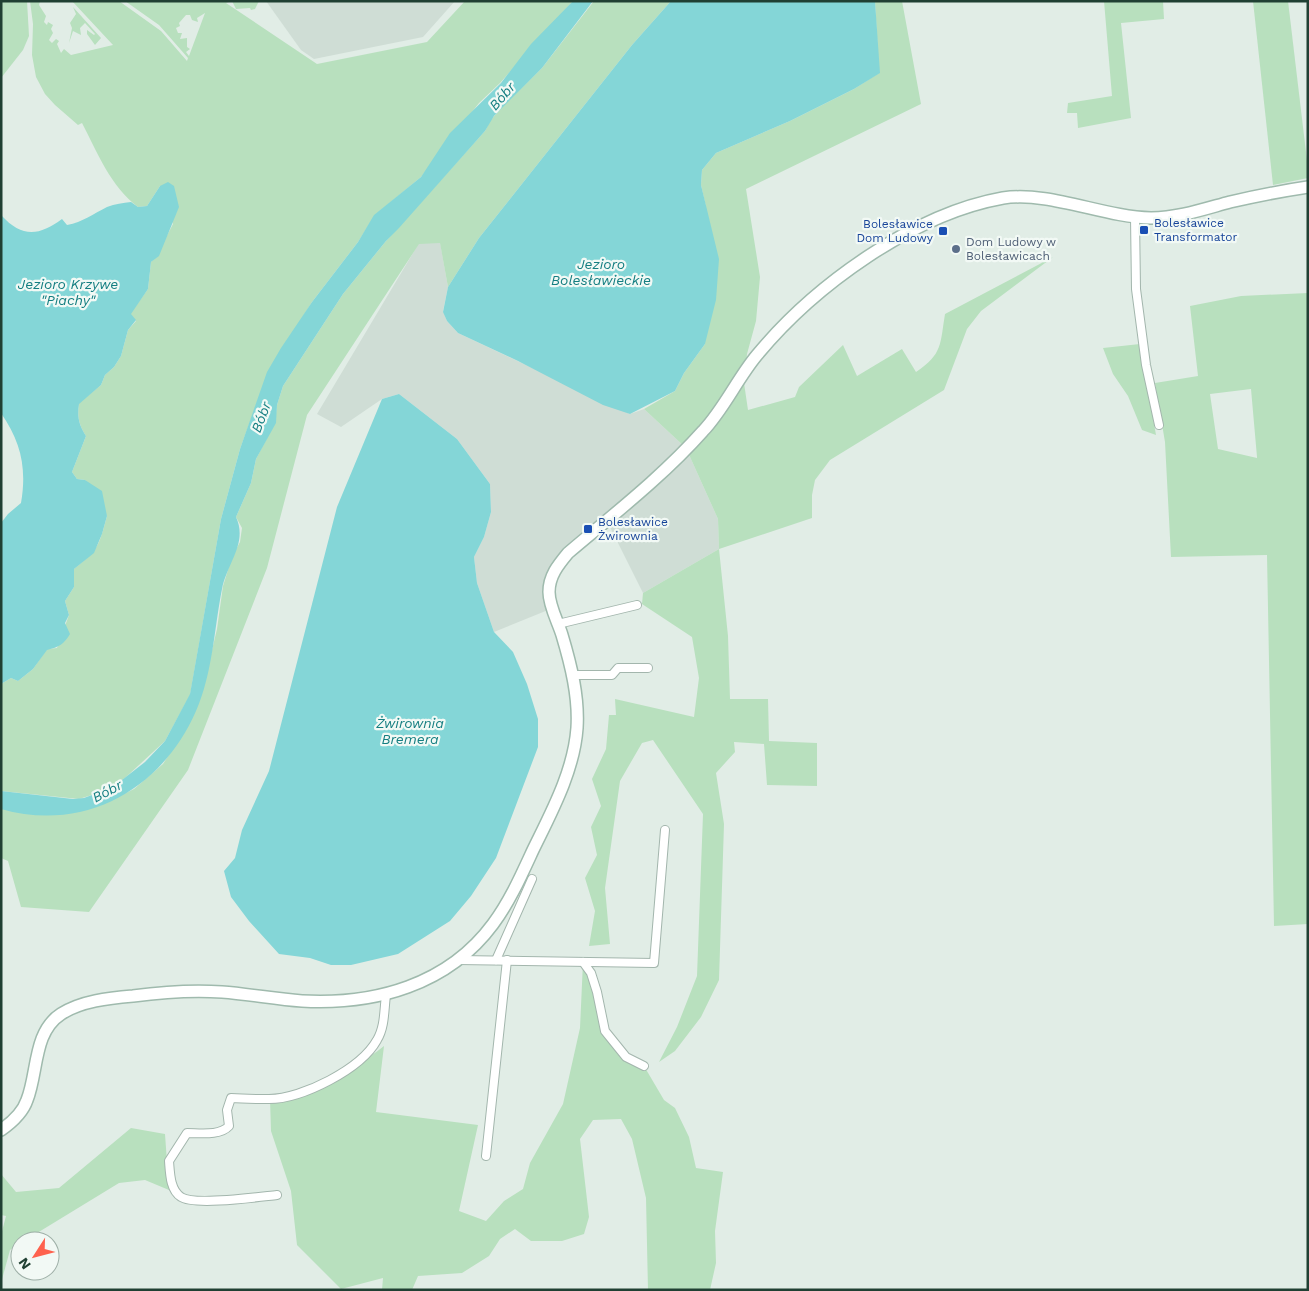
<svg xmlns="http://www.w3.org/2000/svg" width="1309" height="1291" font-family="'Work Sans',sans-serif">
  <rect width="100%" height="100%" fill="#e1ede6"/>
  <!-- built -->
  <g fill="#cfddd5">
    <polygon points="266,1 455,1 423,37 314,59 301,50"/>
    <polygon points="440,242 448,287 443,311 447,321 458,333 630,414 644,409 686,448 718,519 719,549 643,593 607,521 553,572 553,608 494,632 477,583 474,557 484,537 491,512 490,484 457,439 399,394 382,399 341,427 317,414 419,243"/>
  </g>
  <!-- green -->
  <g fill="#b8e0be" fill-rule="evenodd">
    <polygon points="1,1 27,1 29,36 23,50 1,78"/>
    <path d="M 30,1 L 40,1 L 39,5 L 46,16 L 44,22 L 47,25 L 48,22 L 53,25 L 51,29 L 53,33 L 49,40 L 52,43 L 56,39 L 59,41 L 57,44 L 61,53 L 64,49 L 71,55 L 113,45 L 72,1 L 119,1 L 161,31 L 187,61 L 188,58 L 159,25 L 125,1 L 259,1 L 255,9 L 251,10 L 250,8 L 236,9 L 232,1 L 226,3 L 317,64 L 427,42 L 465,1 L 573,1 L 500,83 L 479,103 L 421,177 L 375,215 L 358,242 L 312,302 L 268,372 L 240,449 L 221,519 L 190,695 L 165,741 L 126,777 L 113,787 L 98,793 L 79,799 L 1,791 L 1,684 L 11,678 L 18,681 L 33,669 L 47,649 L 57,648 L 69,615 L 65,601 L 74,587 L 74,569 C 98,550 99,546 107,516 L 85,480 L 77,479 L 72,472 L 86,436 C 79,425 77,417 79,403 L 101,385 L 105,375 L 114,367 L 121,356 L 128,330 L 136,321 L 130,314 L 148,289 L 151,262 L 158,256 L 160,249 L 173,224 L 160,186 L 147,206 L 138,207 C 111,187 97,152 82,123 L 78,125 L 55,105 L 45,94 L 36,77 L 32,55 L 33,24 ZM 205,13 L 189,56 L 186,52 L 190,49 L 187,47 L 187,38 L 180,39 L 182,33 L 178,33 L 176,28 L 180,26 L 179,23 L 186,15 L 190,15 L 192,20 L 198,22 L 197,18 Z"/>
    <polygon points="594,1 671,1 632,45 479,238 448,287 440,243 419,244 307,415 267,568 188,770 89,912 21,907 8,861 1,858 1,809 99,806 134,789 163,764 189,723 201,696 217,629 223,586 232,557 240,542 242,528 236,517 251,483 256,459 275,423 277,405 283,386 343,294 386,241 485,131 490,121 503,106 542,68"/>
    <path d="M 875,1 L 902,1 L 921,104 L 746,189 L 760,277 L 756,321 L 747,354 L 744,383 L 748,410 L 795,397 L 799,387 L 843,345 L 857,376 L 902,349 L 916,372 C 943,354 940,344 945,314 L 1053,257 L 981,311 L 967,329 L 944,390 L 830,460 L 815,480 L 812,495 L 812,518 L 719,549 L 728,636 L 730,699 L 768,699 L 769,741 L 817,743 L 817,786 L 767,785 L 764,744 L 734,742 L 735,752 L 716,773 L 724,824 L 719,980 L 701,1017 L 675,1051 L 659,1062 L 677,1027 L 697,976 L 703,814 L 653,740 L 642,743 L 620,781 L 605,888 L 610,944 L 589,946 L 595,911 L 585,878 L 597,855 L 591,827 L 601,806 L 592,779 L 606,749 L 609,715 L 616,715 L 615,699 L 694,717 L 699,678 L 692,637 L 642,604 L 643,593 L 719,549 L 718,519 L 686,448 L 644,409 L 675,391 L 684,373 L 705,344 L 706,207 L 701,185 L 702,170 L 716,153 L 790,121 L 854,89 L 879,73 Z"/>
    <polygon points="1104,1 1163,1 1164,19 1121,23 1131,118 1078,128 1077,113 1067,113 1068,103 1112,96"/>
    <polygon points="1253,1 1288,1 1308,169 1308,178 1273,185"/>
    <polygon points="73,7 101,38 95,45 87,34 87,30 94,35 95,34 85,23 80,28 81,35 73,31 69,43 72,28 70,23 76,14"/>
    <path d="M 1308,293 L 1308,924 L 1274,926 L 1267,555 L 1171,557 L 1165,442 L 1155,383 L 1198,376 L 1190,306 L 1241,296 ZM 1251,389 L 1257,457 L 1257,458 L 1218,449 L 1210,394 Z"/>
    <polygon points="1140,344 1156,435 1142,430 1128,396 1113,374 1103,348"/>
    <path d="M 583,962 L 591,973 L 605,1031 L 619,1050 L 644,1066 L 664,1100 L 675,1108 L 689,1137 L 696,1168 L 723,1172 L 715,1231 L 716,1263 L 710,1290 L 648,1290 L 646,1198 L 632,1139 L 621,1119 L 593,1120 L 580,1139 L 589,1217 L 584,1234 L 562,1241 L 531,1241 L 515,1229 L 500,1239 L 489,1256 L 462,1273 L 418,1276 L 412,1290 L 382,1290 L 383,1278 L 341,1289 L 297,1245 L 291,1191 L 271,1131 L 270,1099 C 311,1086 350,1074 384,1046 L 376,1112 L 478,1125 L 459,1211 L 486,1221 L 504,1201 L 523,1189 L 530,1163 L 563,1104 L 580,1028 Z"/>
    <polygon points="131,1128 165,1134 169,1190 145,1180 119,1183 24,1241 20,1241 20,1243 10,1250 1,1283 1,1235 6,1216 1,1215 1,1174 16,1192 59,1188"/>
  </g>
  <!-- water -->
  <g fill="#84d6d7">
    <path d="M 573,1 L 593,1 L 542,68 L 494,116 L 485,131 L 399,228 L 386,241 L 343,294 L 283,386 L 277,405 L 276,423 L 256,459 L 251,483 L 236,517 C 248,543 227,563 222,589 C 214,629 213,672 196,711 C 162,789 85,833 1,809 L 1,791 L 73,799 L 84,798 L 113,787 L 145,762 L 165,741 L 190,694 L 221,519 L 240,449 L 267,372 L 281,348 L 312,302 L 358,242 L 374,215 L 421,177 L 450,133 L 501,83 L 531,44 Z"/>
    <polygon points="671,1 875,1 880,73 854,89 790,121 716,153 702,170 701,185 719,259 716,300 705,344 684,373 675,391 630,414 603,405 518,361 458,333 447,321 443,312 448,287 479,238 632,45"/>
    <path d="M 168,182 L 174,186 L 179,207 L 159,256 L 151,262 L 148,289 L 131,314 L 136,320 L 128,330 L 121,356 L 114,367 L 105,375 L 101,385 L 79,404 C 77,417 79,425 86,436 L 72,472 L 77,479 L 85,480 L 102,491 L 107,516 L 102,534 L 94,553 L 74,569 L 74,587 L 65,601 L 69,615 L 65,623 L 70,634 C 64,644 59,647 47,650 L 33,669 L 18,681 L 11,678 L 1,684 L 1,523 L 8,514 L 21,503 C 27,468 21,442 1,413 L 1,215 C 22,238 39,236 62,219 L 67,225 C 83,222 93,214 107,207 C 115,204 123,203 131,202 L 138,207 L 147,206 L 160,186 Z"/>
    <polygon points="399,394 457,439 490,484 491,512 484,537 474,557 477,583 494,632 513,652 527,684 538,719 538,747 496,858 471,896 450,921 398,954 351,965 331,965 310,958 279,954 249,921 231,897 224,871 235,858 242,830 269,771 337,507 382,399"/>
  </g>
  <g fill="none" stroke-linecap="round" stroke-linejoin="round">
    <!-- street casing -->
    <g stroke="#a3b6ad" stroke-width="10">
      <g id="street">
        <polyline points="1135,217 1136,289 1146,365 1159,425"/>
        <polyline points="558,624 637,605"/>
        <polyline points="573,675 612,675 618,668 648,668"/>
        <polyline points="458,960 654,963 665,830"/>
        <polyline points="496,960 532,879"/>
        <polyline points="583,962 591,973 597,992 605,1031 626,1057 644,1066"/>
        <polyline points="486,1156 507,960"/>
        <path d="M 277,1195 C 258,1197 194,1206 181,1197 C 170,1190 170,1173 169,1161 L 187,1133 C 200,1133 220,1136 229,1126 L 227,1110 L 231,1098 C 244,1099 257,1099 269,1099 C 302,1099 361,1069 377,1040 C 385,1027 384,1010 386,995"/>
      </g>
    </g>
    <!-- secondary casing -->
    <g stroke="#9fbaad" stroke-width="14">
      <path id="secondary" d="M 1,1130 C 11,1123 23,1112 27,1100 C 38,1073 33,1032 61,1014 C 81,1001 109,998 133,996 C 163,992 192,990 222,992 C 249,994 275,999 302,1001 C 375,1005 448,985 493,924 C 510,901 521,876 533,850 C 551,813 574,771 577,728 C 579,697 571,665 562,635 C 558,622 549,606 549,592 C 549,576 558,565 568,553 C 614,514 663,476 703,431 C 724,409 737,379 757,355 C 814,286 913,214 1003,198 C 1050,191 1103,217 1151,218 C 1178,218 1204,209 1230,202 C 1256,196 1281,191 1308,187"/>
    </g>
    <!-- street -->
    <use href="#street" stroke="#fff" stroke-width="8"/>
    <!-- secondary -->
    <use href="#secondary" stroke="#fff" stroke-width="11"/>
  </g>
  <!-- markers -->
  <g fill="#1a4fb4" stroke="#f2f9f5" stroke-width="2">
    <rect x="1139" y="225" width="10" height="10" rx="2.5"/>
    <rect x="938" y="226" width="10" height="10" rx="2.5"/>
    <rect x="583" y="524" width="10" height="10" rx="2.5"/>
  </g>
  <circle fill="#5c6f8a" stroke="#f2f9f5" stroke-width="2" cx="956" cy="249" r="5"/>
  <g text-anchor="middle" stroke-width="4.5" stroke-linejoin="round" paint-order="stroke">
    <!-- transit labels -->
    <g font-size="12" fill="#164399" stroke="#f2f9f5" text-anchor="start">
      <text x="1154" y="227">Bolesławice<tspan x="1154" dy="14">Transformator</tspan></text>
      <text x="933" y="228" text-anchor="end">Bolesławice<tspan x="933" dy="14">Dom Ludowy</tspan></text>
      <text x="598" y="526">Bolesławice<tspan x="598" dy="14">Żwirownia</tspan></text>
    </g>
    <!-- service labels -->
    <g font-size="12" fill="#4e5e75" stroke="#f2f9f5" text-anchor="start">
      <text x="966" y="246">Dom Ludowy w<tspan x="966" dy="14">Bolesławicach</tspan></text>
    </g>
    <!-- water labels -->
    <g font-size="14" font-style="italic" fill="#147e81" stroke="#f2f9f5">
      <text transform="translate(502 96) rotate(-49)" y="5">Bóbr</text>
      <text x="601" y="269">Jezioro<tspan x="601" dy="16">Bolesławieckie</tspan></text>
      <text x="68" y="289">Jezioro Krzywe<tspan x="68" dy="16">"Piachy"</tspan></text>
      <text transform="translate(261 417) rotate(-69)" y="5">Bóbr</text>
      <text x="410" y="728">Żwirownia<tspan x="410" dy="16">Bremera</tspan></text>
      <text transform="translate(107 791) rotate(-28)" y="5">Bóbr</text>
    </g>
  </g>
  <!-- border -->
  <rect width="1309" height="1291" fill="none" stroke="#204033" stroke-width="5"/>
  <!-- north arrow -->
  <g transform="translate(35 1256) rotate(234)"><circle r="24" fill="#f2f9f5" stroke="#9eafa7"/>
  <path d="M0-4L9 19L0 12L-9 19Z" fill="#fe624e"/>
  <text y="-8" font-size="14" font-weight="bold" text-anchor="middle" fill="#204033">N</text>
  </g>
</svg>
